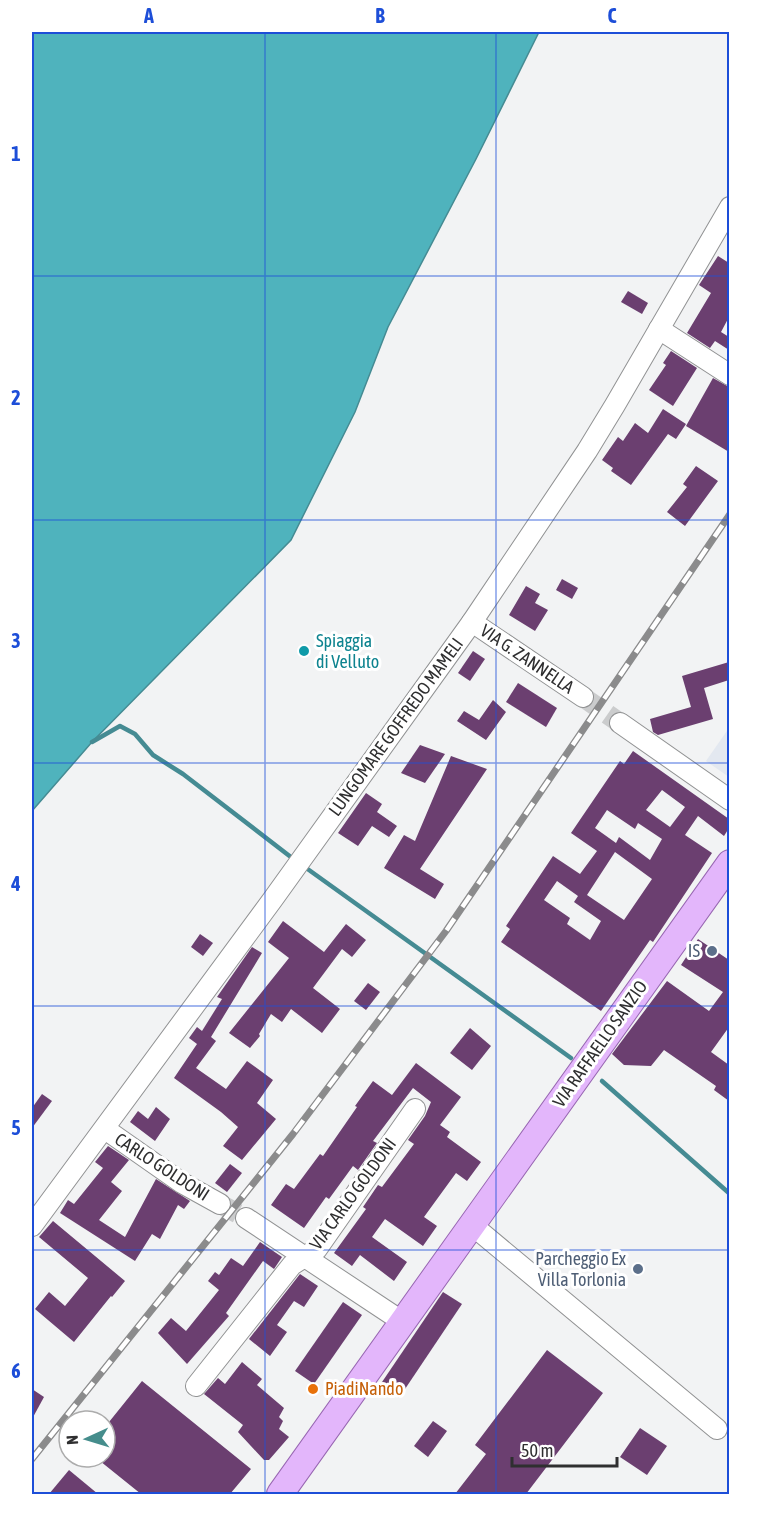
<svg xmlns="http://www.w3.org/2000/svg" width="761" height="1526" font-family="'Asap Condensed',sans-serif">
  <rect width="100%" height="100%" fill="#f2f3f4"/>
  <!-- built -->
  <polygon fill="#e3e8f0" points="729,728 729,777 706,761"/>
  <!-- water -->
  <polygon fill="#4fb3bd" stroke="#458b93" stroke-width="1.5" points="32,32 539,32 476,159 388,327 355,412 291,540 92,742 32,811"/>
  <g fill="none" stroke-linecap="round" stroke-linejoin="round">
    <!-- stream -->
    <g stroke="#458b93" stroke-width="4.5">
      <polyline points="92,742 120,726 135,734 153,755 183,774 296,861"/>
      <polyline points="302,865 571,1058"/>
      <polyline points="602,1081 730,1194"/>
    </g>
  </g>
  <!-- building -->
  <g fill="#6b3f70" fill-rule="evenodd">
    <polygon points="718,256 729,263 727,274 729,276 729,317 721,332 729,337 729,350 715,341 710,348 687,333 711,293 699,285"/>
    <polygon points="628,291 648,303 642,314 621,302"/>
    <polygon points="671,351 697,368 673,406 649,390 666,365 663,363"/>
    <polygon points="713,378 729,387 729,452 686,426"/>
    <polygon points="663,409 686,424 676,439 668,434 631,485 611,471 613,468 602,460 618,437 623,441 635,423 648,433"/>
    <polygon points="696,466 718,481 685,526 667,512 687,487 683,484"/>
    <polygon points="562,579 578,588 572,599 556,590"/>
    <polygon points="526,586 540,594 535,603 548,610 535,631 509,615"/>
    <polygon points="473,651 485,659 470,681 458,673"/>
    <polygon points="729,662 729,680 704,688 713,719 658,735 653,732 650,719 691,707 682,676"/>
    <polygon points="518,683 557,708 546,727 506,702"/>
    <polygon points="493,700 506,712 486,740 457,721 464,711 479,720"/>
    <polygon points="420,745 445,754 425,783 401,773"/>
    <path d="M 633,751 L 729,819 L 729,828 L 724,836 L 698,816 L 685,835 L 712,853 L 653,942 L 650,940 L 601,1011 L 501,942 L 510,929 L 506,926 L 553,856 L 580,874 L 597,851 L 571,833 L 620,761 L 624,764 ZM 662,790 L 685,807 L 670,827 L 646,810 ZM 607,810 L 635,829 L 638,823 L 662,839 L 650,860 L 619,837 L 616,843 L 595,828 ZM 615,852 L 652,879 L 624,920 L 587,895 ZM 557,881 L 578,896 L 574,902 L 601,921 L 590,940 L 567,924 L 570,918 L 544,900 Z"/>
    <polygon points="451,756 487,769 420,869 444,884 435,899 384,868 404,835 415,841"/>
    <polygon points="366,793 382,804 377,812 397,826 389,837 372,826 358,846 338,833"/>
    <polygon points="283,921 324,952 346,924 366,940 352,957 342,949 313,988 340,1009 322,1033 291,1009 282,1022 271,1014 259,1034 260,1036 250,1048 229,1033 289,958 268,942"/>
    <polygon points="200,934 213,943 203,956 191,947"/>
    <polygon points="698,939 729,960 729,1027 711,1052 729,1065 729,1101 714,1090 716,1086 664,1050 651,1066 624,1065 612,1054 667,981 709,1011 723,992 681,965"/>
    <polygon points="252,947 262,953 211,1037 216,1041 196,1068 226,1089 247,1061 273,1080 257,1103 276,1119 242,1160 223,1146 238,1127 221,1112 174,1078 197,1044 189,1038 197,1027 202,1031 222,999 217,997"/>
    <polygon points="368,983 380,992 366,1010 354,1001"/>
    <polygon points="470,1028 491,1046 472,1070 450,1053"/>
    <polygon points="416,1063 461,1097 440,1125 450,1132 447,1137 481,1162 467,1181 456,1173 424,1217 437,1226 423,1246 385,1219 372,1237 407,1262 394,1281 360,1255 352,1266 334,1253 366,1209 363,1207 378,1185 382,1187 414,1144 408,1140 425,1116 431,1102 413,1088 373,1141 377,1143 358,1170 353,1166 329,1199 326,1197 304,1228 271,1205 286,1184 294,1189 320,1154 323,1156 357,1107 355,1106 373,1081 392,1095"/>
    <polygon points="42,1094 52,1101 32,1128 32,1108"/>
    <polygon points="156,1107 170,1119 155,1141 130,1122 138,1111 148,1119"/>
    <polygon points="108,1146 129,1160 111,1182 122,1191 99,1220 125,1237 156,1179 190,1201 184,1209 178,1205 160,1239 152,1234 135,1261 60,1213 68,1200 74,1204 103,1168 95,1162"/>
    <polygon points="230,1164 242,1173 227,1192 215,1183"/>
    <polygon points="53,1221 125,1281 112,1297 111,1296 74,1342 35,1309 49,1292 65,1306 88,1278 39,1237"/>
    <polygon points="260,1242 282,1257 274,1269 263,1261 226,1313 229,1316 187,1364 158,1333 171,1318 186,1331 219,1290 208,1281 215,1272 219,1275 231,1258 243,1266"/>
    <polygon points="300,1274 318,1286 304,1307 294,1301 277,1325 287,1332 270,1356 249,1339"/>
    <polygon points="443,1292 462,1304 399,1398 380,1385"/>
    <polygon points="343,1302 362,1315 314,1384 295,1371"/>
    <polygon points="547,1350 603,1393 526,1494 455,1494 486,1454 475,1445"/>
    <polygon points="242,1362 262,1379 257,1385 284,1408 279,1417 283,1421 279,1429 289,1437 269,1460 264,1460 238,1432 243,1425 204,1394 218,1378 225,1384"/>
    <polygon points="142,1381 251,1469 230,1494 141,1494 95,1457 105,1457 105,1427"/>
    <polygon points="32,1389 44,1397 32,1419"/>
    <polygon points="433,1421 447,1431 428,1457 414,1446"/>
    <polygon points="640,1428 667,1446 647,1475 620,1457"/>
    <polygon points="69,1470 98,1494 49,1494"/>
  </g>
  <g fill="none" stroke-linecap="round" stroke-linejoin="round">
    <!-- minor-tunnel -->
    <g stroke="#cbcccd" stroke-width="20" stroke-dasharray="20 10" stroke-linecap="butt">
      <polyline points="583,697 620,723"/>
      <polyline points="220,1204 246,1218"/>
    </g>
    <!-- minor casing -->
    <g stroke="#919293" stroke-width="22">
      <g id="minor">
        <polyline points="659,329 730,375"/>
        <polyline points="472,622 583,697"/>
        <polyline points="620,723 730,800"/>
        <polyline points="105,1129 182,1183 220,1204"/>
        <polyline points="246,1218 403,1322"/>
        <polyline points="472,1225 717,1429"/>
        <polyline points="32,1226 273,899 472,622 587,451 615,405 730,207"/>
        <polyline points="196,1386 292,1265 317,1249 415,1109"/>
      </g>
    </g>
    <!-- major casing -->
    <g stroke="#9867b2" stroke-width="28">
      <polyline id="major" points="280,1494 730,863"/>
    </g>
    <!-- minor -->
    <use href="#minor" stroke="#fff" stroke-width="20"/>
    <!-- major -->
    <use href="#major" stroke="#e3b6fb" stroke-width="26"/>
    <!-- rail casing -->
    <g stroke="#8b8b8c" stroke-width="7">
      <polyline id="rail" points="32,1459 293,1134 446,931 730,514"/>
    </g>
    <!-- rail -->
    <use href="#rail" stroke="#fff" stroke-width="4.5" stroke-dasharray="14" stroke-linecap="butt"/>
  </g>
  <!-- grid -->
  <path fill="none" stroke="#1d4ed8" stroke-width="1.5" stroke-opacity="0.55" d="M 265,32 L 265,1494M 496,32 L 496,1494M 32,276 L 730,276M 32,520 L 730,520M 32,763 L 730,763M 32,1006 L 730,1006M 32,1250 L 730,1250"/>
  <!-- markers -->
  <circle fill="#0f9aa8" stroke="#fff" stroke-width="2" cx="304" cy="651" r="6"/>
  <g fill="#5c6f8a" stroke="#fff" stroke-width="2">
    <circle cx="712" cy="951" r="6"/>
    <circle cx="638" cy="1269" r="6"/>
  </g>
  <circle fill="#e8710a" stroke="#fff" stroke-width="2" cx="313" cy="1389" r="6"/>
  <g text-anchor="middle" stroke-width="6" stroke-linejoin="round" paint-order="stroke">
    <!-- culture labels -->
    <g font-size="18" fill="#0d838f" stroke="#fff" text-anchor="start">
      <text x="316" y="647">Spiaggia<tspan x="316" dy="21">di Velluto</tspan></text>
    </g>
    <!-- street labels -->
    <g font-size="18" fill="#2f2f30" stroke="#fff">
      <text transform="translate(527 659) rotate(34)" y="6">VIA G. ZANNELLA</text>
      <text transform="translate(396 727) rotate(-54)" y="6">LUNGOMARE GOFFREDO MAMELI</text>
      <text transform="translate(600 1044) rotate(-55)" y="6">VIA RAFFAELLO SANZIO</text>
      <text transform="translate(162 1167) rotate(33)" y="6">CARLO GOLDONI</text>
      <text transform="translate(353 1194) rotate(-54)" y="6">VIA CARLO GOLDONI</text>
    </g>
    <!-- service labels -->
    <g font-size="18" fill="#4e5e75" stroke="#fff" text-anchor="end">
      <text x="700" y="957">IS</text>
      <text x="626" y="1265">Parcheggio Ex<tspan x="626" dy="21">Villa Torlonia</tspan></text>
    </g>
    <!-- food labels -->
    <g font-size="18" fill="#c56008" stroke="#fff" text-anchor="start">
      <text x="325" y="1395">PiadiNando</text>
    </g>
  </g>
  <!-- border -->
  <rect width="761" height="1526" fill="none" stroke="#ffffff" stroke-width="66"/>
  <!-- north arrow -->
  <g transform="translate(87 1439) rotate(266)"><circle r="28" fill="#ffffff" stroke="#acacac" stroke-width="1.5"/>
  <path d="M0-4.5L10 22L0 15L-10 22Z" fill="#458d8c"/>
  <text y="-9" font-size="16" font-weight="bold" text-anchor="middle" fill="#2f2f30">N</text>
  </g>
  <!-- scale -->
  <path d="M512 1457v9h105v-9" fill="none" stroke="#2f2f30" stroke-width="3"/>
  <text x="521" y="1457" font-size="18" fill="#2f2f30" stroke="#ffffff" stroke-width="4.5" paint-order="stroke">50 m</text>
  <rect x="33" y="33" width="695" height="1460" fill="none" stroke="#1d4ed8" stroke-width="2"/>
  <g font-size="20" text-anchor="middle" font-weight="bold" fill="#1d4ed8">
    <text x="149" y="23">A</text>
    <text x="380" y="23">B</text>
    <text x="612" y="23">C</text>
    <text x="16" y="161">1</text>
    <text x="16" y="405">2</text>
    <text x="16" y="648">3</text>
    <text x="16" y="891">4</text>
    <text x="16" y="1135">5</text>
    <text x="16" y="1378">6</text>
  </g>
</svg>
